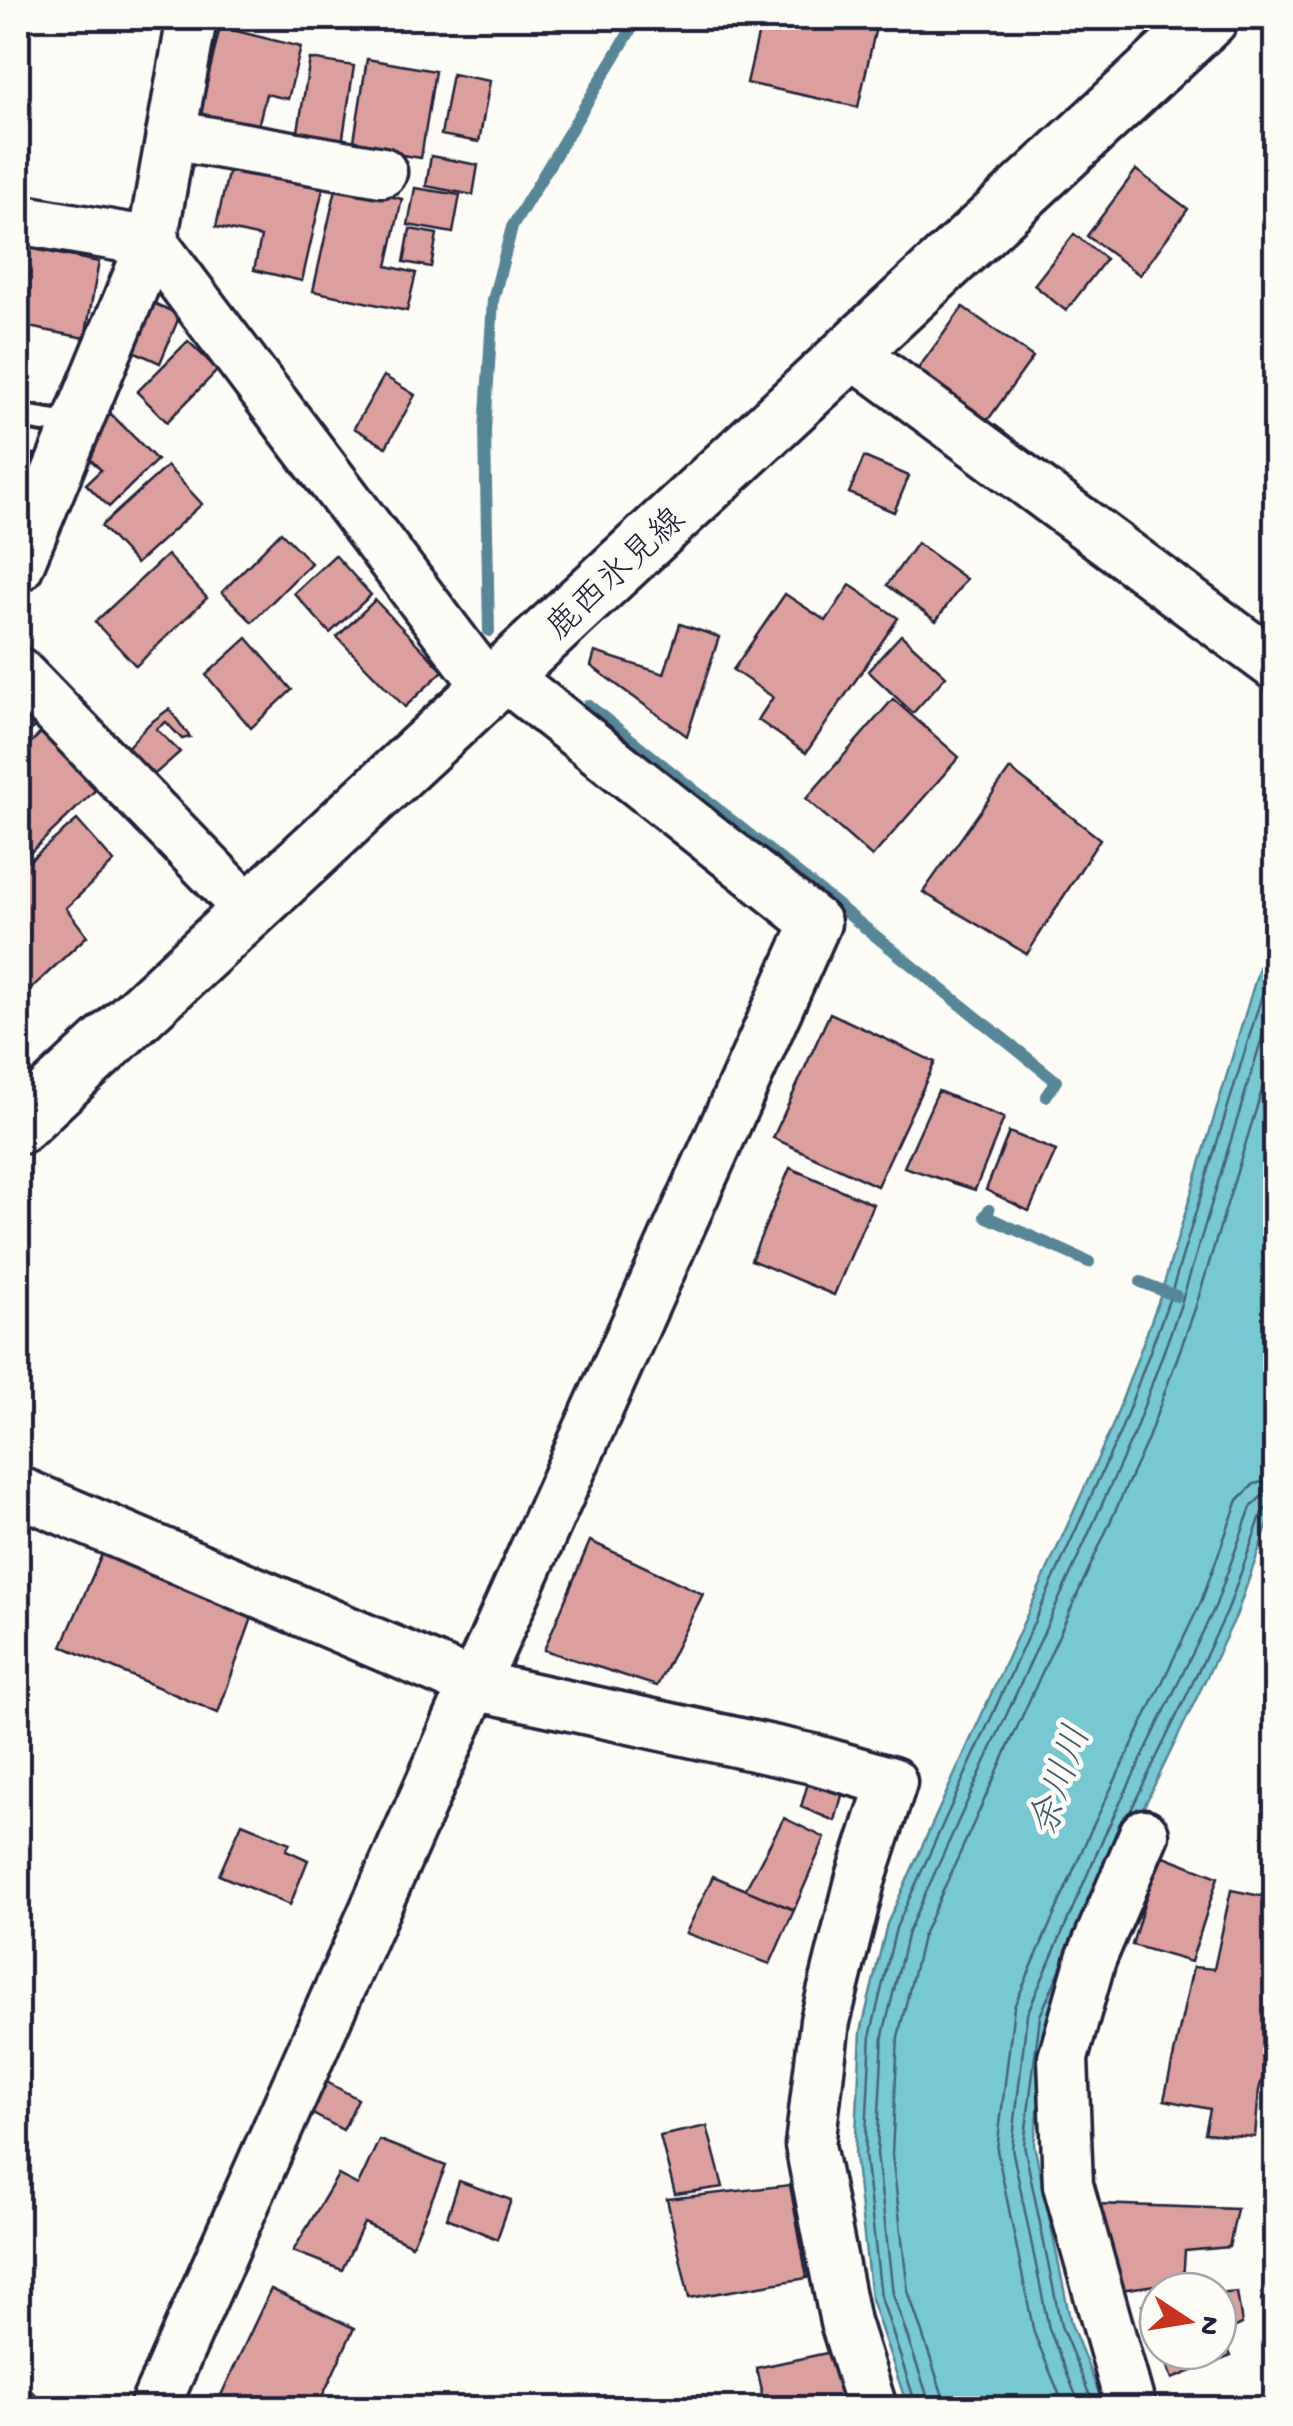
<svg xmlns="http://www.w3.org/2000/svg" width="1293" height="2426" font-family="'Gochi Hand','Klee One',sans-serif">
  <rect width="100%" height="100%" fill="#fdfcf7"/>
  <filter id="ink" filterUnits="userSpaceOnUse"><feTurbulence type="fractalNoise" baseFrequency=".01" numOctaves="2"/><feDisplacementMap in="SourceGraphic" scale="20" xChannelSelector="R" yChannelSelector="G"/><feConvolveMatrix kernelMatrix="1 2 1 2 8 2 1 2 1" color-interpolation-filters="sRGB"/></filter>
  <g filter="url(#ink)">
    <!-- water -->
    <polygon fill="#78c8d4" stroke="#568697" stroke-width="2.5" points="1275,915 1275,1504 1236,1616 1125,1846 1050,2017 1034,2144 1071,2324 1105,2408 908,2408 871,2299 855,2155 861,2032 887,1924 1112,1427 1160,1297"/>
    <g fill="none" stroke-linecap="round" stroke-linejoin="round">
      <!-- shore -->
      <g stroke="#446478" stroke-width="2.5">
        <polyline points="1130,1812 1227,1612 1262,1513 1268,1507 1276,1507"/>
        <polyline points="1063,1963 1040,2016 1024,2145 1061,2326 1095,2408"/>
        <polyline points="917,2408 881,2297 865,2155 871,2033 896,1928 1121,1430 1169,1300 1276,949"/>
        <polyline points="929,2408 928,2398 893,2294 877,2154 883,2035 908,1932 1133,1436 1181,1304 1276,992"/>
        <polyline points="944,2408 942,2393 908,2291 892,2154 898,2037 922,1937 1147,1441 1195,1309 1276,1044"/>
        <polyline points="1065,2408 1034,2333 997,2150 1014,2007 1091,1830 1201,1602 1238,1500 1254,1484 1276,1479"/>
        <polyline points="1081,2408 1049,2329 1012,2148 1027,2014 1104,1836 1215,1607 1251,1507 1261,1497 1276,1494"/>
      </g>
      <!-- stream -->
      <g stroke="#568697" stroke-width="12">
        <polyline points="489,631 485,431 493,300 512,227 638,18"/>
        <polyline points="588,705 1056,1081 1046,1096"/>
        <polyline points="989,1210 985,1216 1089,1262"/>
        <polyline points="1141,1282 1176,1296"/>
      </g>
    </g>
    <!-- building -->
    <g fill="#dba09d" stroke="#22223b" stroke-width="2.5">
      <polygon points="762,18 878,18 858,107 747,83"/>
      <polygon points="220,27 301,47 288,99 266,94 256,135 198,121"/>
      <polygon points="310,59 354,66 341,150 296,143"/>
      <polygon points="367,59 435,71 421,158 353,147"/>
      <polygon points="452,74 490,81 479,142 441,135"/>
      <polygon points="431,156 478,165 473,195 426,186"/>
      <polygon points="230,164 324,184 302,281 254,270 261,237 216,227"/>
      <polygon points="1136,170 1188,209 1140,275 1087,236"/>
      <polygon points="337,184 402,199 387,266 416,273 407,311 313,291"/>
      <polygon points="415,188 460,195 453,233 408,225"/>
      <polygon points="410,229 437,234 431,267 404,262"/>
      <polygon points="1074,234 1106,259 1066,311 1034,285"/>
      <polygon points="18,246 99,262 85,338 18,325"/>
      <polygon points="151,302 180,315 160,363 131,350"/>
      <polygon points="963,307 1033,357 985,424 915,373"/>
      <polygon points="188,341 218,370 167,422 137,392"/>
      <polygon points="384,376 415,395 386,447 354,428"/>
      <polygon points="111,414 157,460 109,507 86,484 101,470 78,447"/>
      <polygon points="18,450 34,454 18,533"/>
      <polygon points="864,457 909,476 894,512 849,493"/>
      <polygon points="167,466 202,504 136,564 101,526"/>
      <polygon points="281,532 311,563 252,622 222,592"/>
      <polygon points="917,543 966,579 936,621 887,585"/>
      <polygon points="167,555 207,598 136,666 95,622"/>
      <polygon points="335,555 371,595 330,633 294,593"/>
      <polygon points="850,585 898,618 806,753 758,720 773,697 733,670 785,594 826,621"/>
      <polygon points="375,600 443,671 405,707 337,637"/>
      <polygon points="680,624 719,637 687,736 591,666 595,652 664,674"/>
      <polygon points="901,635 946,676 913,713 868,671"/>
      <polygon points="247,638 292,690 251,728 206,675"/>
      <polygon points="18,688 44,717 18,744"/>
      <polygon points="893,699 959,757 872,857 806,799"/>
      <polygon points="169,709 190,737 182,739 166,722 156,729 180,752 147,781 123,752 149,724"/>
      <polygon points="51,723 106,780 30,853 18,838 18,755"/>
      <polygon points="1010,769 1100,839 1027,954 923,892"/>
      <polygon points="77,820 114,862 66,908 87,936 20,999 18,996 18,855 29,861"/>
      <polygon points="830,1013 935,1062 877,1186 773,1138"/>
      <polygon points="938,1091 1004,1118 975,1190 904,1167"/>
      <polygon points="1009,1132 1056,1151 1029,1211 986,1190"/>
      <polygon points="790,1168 873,1204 834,1295 751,1260"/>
      <polygon points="590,1541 703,1594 657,1686 544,1650"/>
      <polygon points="103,1552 253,1615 218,1713 62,1646"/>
      <polygon points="810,1776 844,1788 835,1821 801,1807"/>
      <polygon points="784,1818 825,1838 794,1910 745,1890"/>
      <polygon points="242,1823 290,1843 286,1850 308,1860 290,1905 219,1875"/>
      <polygon points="1159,1854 1218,1877 1191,1962 1132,1945"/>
      <polygon points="713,1876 794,1910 770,1964 686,1933"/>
      <polygon points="1231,1890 1276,1899 1276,1960 1272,1973 1276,1974 1276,2029 1259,2090 1255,2137 1205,2133 1210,2109 1164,2100 1193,1967 1214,1969"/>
      <polygon points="325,2081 358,2099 343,2130 309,2112"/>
      <polygon points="707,2126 723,2187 675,2194 660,2136"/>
      <polygon points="379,2140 446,2166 412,2245 364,2223 342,2270 293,2251 338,2175 358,2185"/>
      <polygon points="459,2181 511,2200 497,2239 447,2218"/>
      <polygon points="790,2185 807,2278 689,2298 667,2199"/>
      <polygon points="1096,2204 1237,2209 1229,2247 1185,2251 1183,2281 1120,2290"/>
      <polygon points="1275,2217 1276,2217 1276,2304 1261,2300"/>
      <polygon points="271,2289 354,2328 317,2408 215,2408"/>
      <polygon points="1237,2292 1242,2324 1221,2334 1231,2356 1172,2379 1161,2351 1218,2351 1218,2294"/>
      <polygon points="1158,2303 1158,2344 1142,2305"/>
      <polygon points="841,2350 853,2408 765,2408 756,2368"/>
      <polygon points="21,2384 55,2408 18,2408 18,2389"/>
    </g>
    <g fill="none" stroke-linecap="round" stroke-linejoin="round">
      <!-- lane casing -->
      <g stroke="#22223b" stroke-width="30">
        <polyline id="lane" points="18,416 75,425"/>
      </g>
      <!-- street casing -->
      <g stroke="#22223b" stroke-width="55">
        <g id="street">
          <polyline points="171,135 382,172"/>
          <polyline points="18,219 152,242 488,687"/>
          <polyline points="852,352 1276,666"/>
          <polyline points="18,567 152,242 192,18"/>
          <polyline points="18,672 249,910"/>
          <polyline points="18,1491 474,1685 813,1759 892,1782 860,1881 825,2021 810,2145 845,2322 872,2408"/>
          <polyline points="154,2408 474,1685 816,923 502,674"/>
          <polyline points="1131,2408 1068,2185 1063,2058 1091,1959 1144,1834"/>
        </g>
      </g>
      <!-- secondary casing -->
      <g stroke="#22223b" stroke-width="62">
        <polyline id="secondary" points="18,1126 1210,18"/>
      </g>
      <!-- lane -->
      <use href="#lane" stroke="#fdfcf7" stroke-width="22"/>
      <!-- street -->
      <use href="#street" stroke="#fdfcf7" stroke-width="48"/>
      <!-- secondary -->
      <use href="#secondary" stroke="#fdfcf7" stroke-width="55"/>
    </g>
  </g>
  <g text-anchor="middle" stroke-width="9" stroke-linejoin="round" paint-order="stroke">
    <!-- street labels -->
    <g font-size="35" fill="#22223b" stroke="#fdfcf7">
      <text transform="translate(614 572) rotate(-43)" y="12">鹿西氷見線</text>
    </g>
    <!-- water labels -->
    <g font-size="38" font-style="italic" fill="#405c71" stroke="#fdfcf7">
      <text transform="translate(1058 1780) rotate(-71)" y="13">余川川</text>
    </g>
  </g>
  <!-- margin -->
  <rect width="1293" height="2426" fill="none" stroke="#fdfcf7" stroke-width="60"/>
  <rect x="30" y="30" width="1233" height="2366" fill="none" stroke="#22223b" stroke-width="4" filter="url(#ink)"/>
  <!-- north arrow -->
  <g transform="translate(1188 2321) rotate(102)"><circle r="48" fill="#fdfcf7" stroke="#a5a5ac" stroke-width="2.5"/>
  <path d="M0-8L18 38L0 25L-18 38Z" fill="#c8321e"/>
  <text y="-15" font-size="28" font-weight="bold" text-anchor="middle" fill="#22223b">N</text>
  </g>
</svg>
